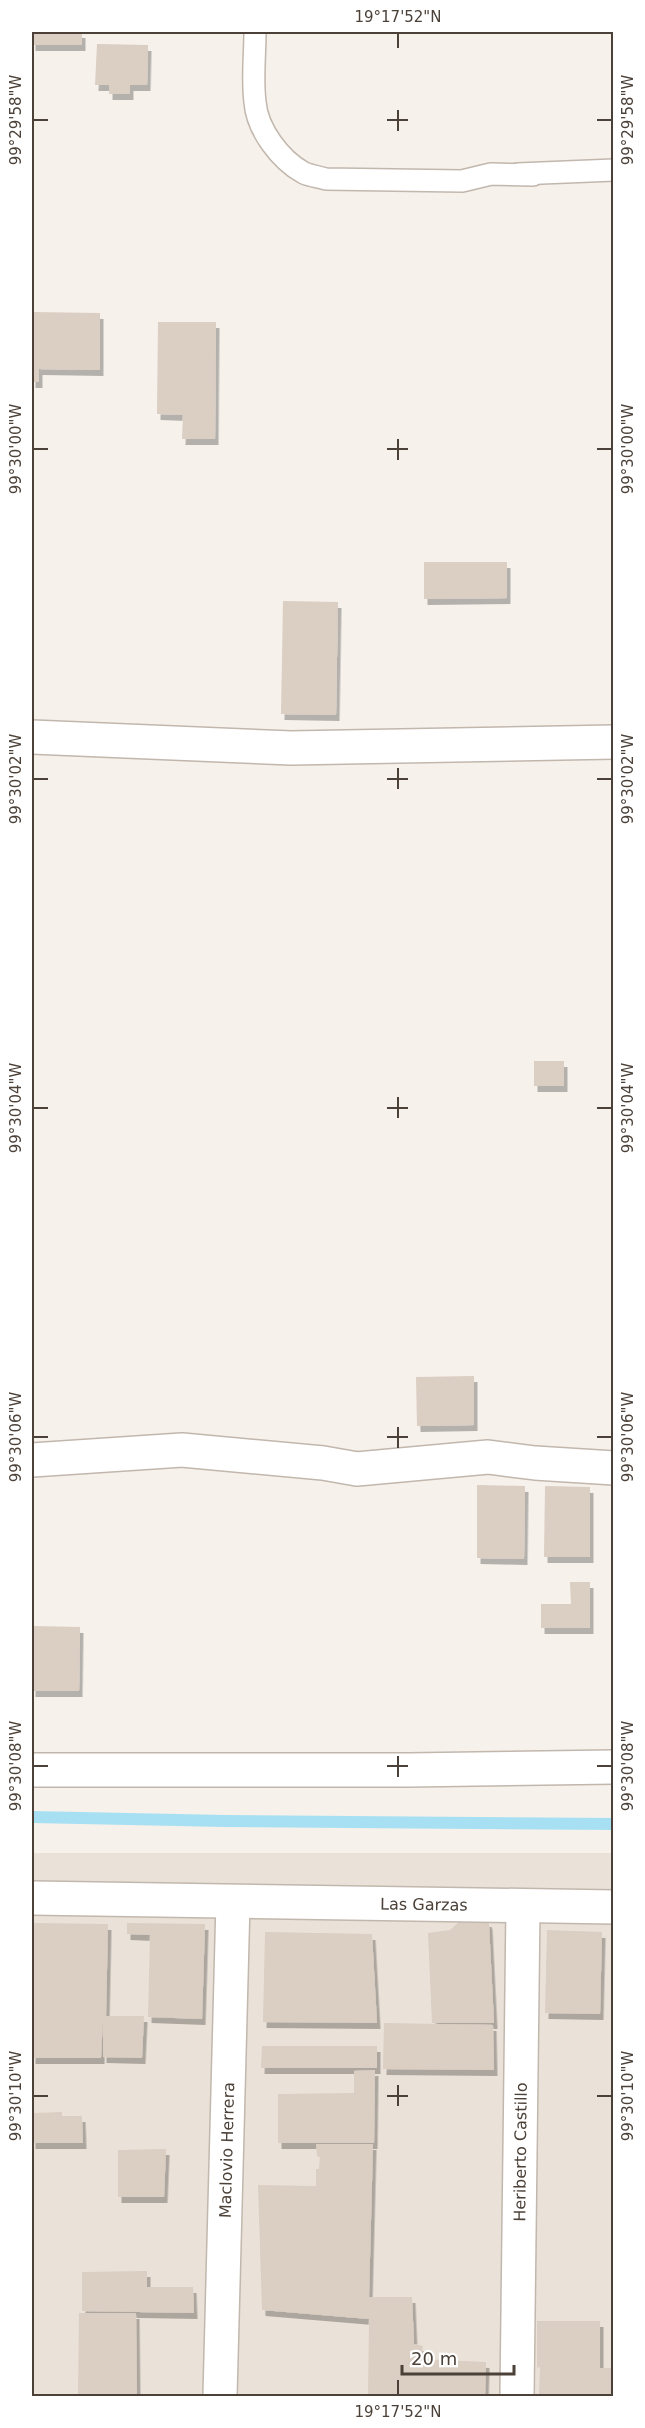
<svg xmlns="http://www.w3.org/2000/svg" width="645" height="2428" font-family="'DejaVu Sans',sans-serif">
  <defs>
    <filter id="shadow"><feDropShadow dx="3.5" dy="6" stdDeviation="0" flood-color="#0004"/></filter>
  </defs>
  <rect width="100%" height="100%" fill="#f6f1eb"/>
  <!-- residential -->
  <rect fill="#eae2d9" x="32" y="1853" width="581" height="543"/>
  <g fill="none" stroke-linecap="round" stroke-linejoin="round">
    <!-- stream -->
    <polyline stroke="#a7e0f3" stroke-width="12" points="32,1817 225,1821 614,1824"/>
  </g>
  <!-- building -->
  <g fill="#dbcec3" filter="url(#shadow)">
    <rect x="32" y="32" width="50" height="13"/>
    <polygon points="97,44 148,45 147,85 130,85 130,94 109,94 109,85 95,85"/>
    <polygon points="32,312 100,313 100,370 39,369 39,382 32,382"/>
    <polygon points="158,322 216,322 215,439 182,439 183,415 157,414"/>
    <polygon points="424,562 507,562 507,598 424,599"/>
    <polygon points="283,601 338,602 336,715 281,714"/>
    <rect x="534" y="1061" width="30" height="25"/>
    <polygon points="474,1376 474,1425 417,1426 416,1377"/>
    <polygon points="477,1485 525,1486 524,1559 477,1558"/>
    <polygon points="545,1486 590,1487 590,1557 544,1557"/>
    <polygon points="570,1582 590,1582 590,1628 541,1628 541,1604 571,1604"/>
    <polygon points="32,1626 80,1627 79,1691 32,1691"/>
    <polygon points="460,1921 488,1921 489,1924 494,2023 432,2023 428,1933 450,1930"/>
    <polygon points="34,1923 108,1924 106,2016 144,2016 142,2058 103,2057 103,2019 101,2058 32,2058"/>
    <polygon points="127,1923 205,1924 202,2019 148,2017 150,1935 127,1934"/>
    <polygon points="547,1930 602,1932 600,2014 545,2013"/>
    <polygon points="265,1932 372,1934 377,2023 263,2022"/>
    <polygon points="384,2023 493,2025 494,2070 383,2069"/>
    <polygon points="262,2046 377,2046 377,2068 261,2068"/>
    <polygon points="375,2070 374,2143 278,2143 278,2094 354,2093 354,2071"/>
    <polygon points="62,2112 62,2116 82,2116 83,2143 32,2143 32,2113"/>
    <polygon points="316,2144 373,2144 369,2297 412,2297 414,2344 423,2346 421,2359 486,2362 485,2396 368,2396 369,2319 262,2310 258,2185 316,2186 316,2169 319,2169 320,2157 317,2156"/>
    <polygon points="166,2149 164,2197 118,2197 118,2150"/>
    <polygon points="147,2271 147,2287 193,2287 194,2313 82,2311 82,2272"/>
    <polygon points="79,2313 136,2313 137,2396 78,2396"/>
    <polygon points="537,2321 600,2321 600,2368 614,2368 614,2396 539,2396 540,2367 537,2368"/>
  </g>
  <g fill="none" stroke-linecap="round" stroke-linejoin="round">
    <!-- service casing -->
    <g stroke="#c2b7ad" stroke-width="24">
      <g id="service">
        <path d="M 255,32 C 255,55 252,79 255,102 C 257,129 280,160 304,173 C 311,176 319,177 326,179 L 462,181 L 491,174 L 533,175"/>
        <polyline points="518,174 614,170"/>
      </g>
    </g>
    <!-- minor casing -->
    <g stroke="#c2b7ad" stroke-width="36">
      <g id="minor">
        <polyline points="32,737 291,748 614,742"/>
        <polyline points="32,1460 182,1450 323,1463 357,1469 488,1457 535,1463 614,1468"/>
        <polyline points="32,1770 409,1770 614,1767"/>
        <path id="s1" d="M 32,1898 L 614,1907"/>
        <path id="s2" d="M 220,2396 L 233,1902"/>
        <path id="s3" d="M 517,2396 L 523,1907"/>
      </g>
    </g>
    <!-- service -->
    <use href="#service" stroke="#fff" stroke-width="21"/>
    <!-- minor -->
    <use href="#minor" stroke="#fff" stroke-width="33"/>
  </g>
  <!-- ticks -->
  <path fill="none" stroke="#4b4138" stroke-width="2" d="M 398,33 L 398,48M 398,110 L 398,131M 33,120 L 48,120M 387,120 L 408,120M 597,120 L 612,120M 398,439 L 398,460M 33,449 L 48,449M 387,449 L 408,449M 597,449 L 612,449M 398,768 L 398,789M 33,779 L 48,779M 387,779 L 408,779M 597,779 L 612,779M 398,1097 L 398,1118M 33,1108 L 48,1108M 387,1108 L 408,1108M 597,1108 L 612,1108M 398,1427 L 398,1448M 33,1437 L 48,1437M 387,1437 L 408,1437M 597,1437 L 612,1437M 398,1756 L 398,1777M 33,1766 L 48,1766M 387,1766 L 408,1766M 597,1766 L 612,1766M 398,2085 L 398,2106M 33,2096 L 48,2096M 387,2096 L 408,2096M 597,2096 L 612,2096M 398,2380 L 398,2395"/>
  <g text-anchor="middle" stroke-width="6" stroke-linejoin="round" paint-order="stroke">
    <!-- street labels -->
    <g font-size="16" fill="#4b4138" stroke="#fff">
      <text dy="6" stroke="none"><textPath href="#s1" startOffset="392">Las Garzas</textPath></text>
      <text dy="6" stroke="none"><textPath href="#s2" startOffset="246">Maclovio Herrera</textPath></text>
      <text dy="6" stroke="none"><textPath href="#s3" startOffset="244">Heriberto Castillo</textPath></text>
    </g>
  </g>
  <!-- border -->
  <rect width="645" height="2428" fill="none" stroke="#ffffff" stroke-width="66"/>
  <!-- scale -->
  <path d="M402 2365v9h112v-9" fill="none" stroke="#4b4138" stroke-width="3"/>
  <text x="411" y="2365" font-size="18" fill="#4b4138" stroke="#ffffff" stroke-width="4.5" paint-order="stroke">20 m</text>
  <rect x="33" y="33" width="579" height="2362" fill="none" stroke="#4b4138" stroke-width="2"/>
  <g font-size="15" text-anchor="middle" fill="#4b4138">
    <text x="398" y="22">19°17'52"N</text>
    <text transform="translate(628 120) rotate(-90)" y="5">99°29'58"W</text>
    <text transform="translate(16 120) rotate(-90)" y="5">99°29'58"W</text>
    <text transform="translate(628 449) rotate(-90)" y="5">99°30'00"W</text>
    <text transform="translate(16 449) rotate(-90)" y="5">99°30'00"W</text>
    <text transform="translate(16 779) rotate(-90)" y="5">99°30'02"W</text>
    <text transform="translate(628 779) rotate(-90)" y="5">99°30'02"W</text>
    <text transform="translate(628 1108) rotate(-90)" y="5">99°30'04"W</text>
    <text transform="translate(16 1108) rotate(-90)" y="5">99°30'04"W</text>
    <text transform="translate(628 1437) rotate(-90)" y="5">99°30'06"W</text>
    <text transform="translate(16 1437) rotate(-90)" y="5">99°30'06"W</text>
    <text transform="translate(628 1766) rotate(-90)" y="5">99°30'08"W</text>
    <text transform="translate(16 1766) rotate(-90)" y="5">99°30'08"W</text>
    <text transform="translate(628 2096) rotate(-90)" y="5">99°30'10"W</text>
    <text transform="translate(16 2096) rotate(-90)" y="5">99°30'10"W</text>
    <text x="398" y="2417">19°17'52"N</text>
  </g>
</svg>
